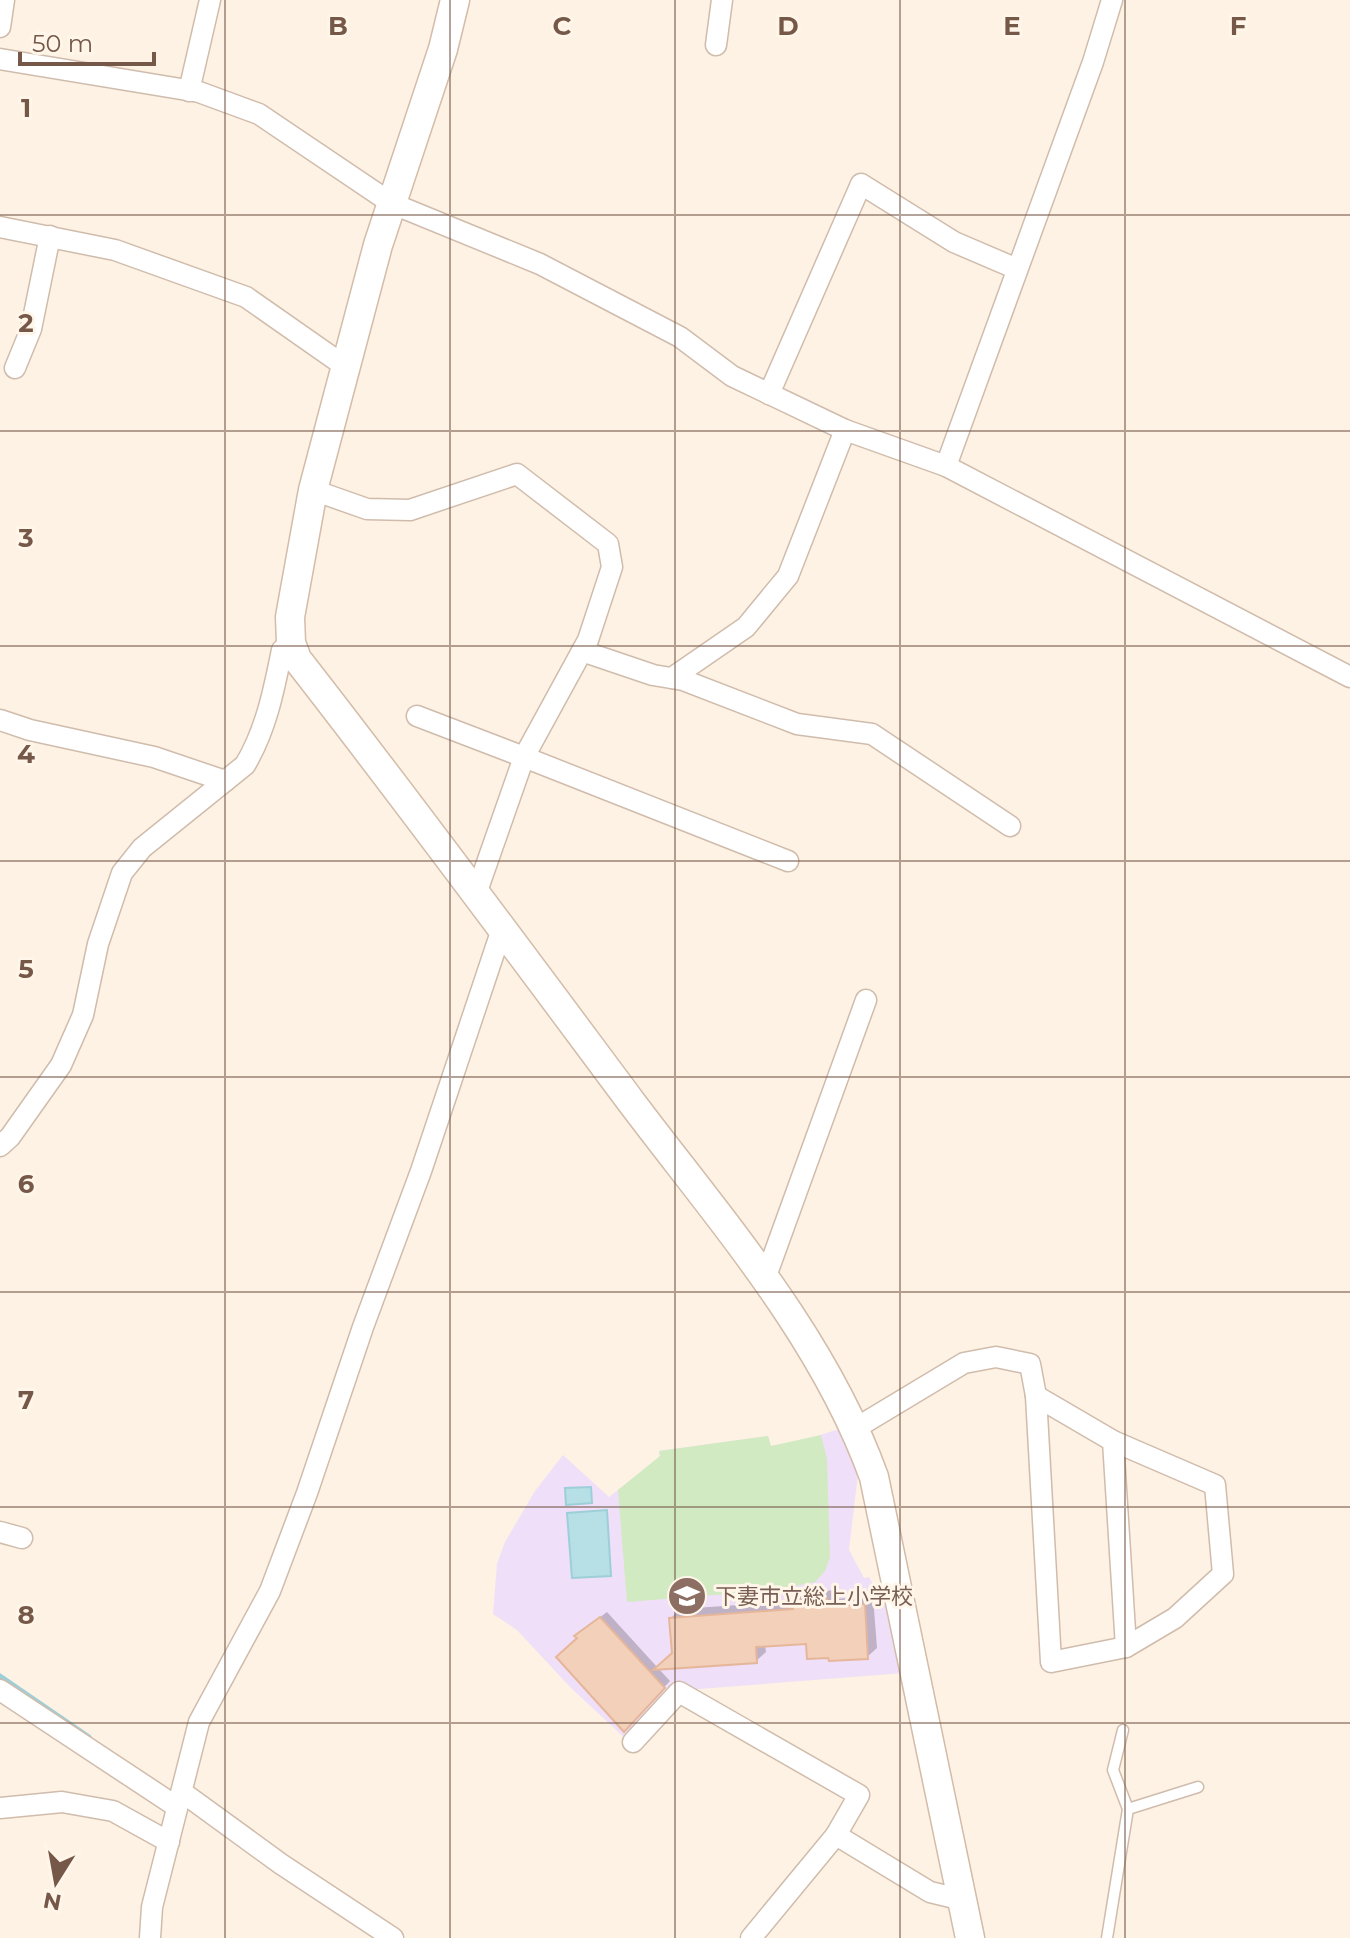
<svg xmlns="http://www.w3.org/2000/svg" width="1350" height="1938" font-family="Montserrat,'Noto Sans JP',sans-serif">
  <rect width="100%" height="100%" fill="#fdf2e3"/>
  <!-- education -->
  <polygon fill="#efdff9" points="842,1428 858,1473 849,1550 864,1578 869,1577 894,1622 904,1673 686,1690 627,1740 571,1688 517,1630 493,1614 497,1564 505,1542 535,1491 563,1455 609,1497 650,1465 660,1456 659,1451 768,1436 771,1446 805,1440"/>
  <!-- green -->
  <polygon fill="#d2eac1" points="821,1435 827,1459 830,1557 825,1571 815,1582 776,1590 627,1602 618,1490 660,1456 659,1451 768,1436 771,1446"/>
  <!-- water -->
  <g fill="#b7e0e6" stroke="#9dcfd8" stroke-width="2">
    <polygon points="591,1487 592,1503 566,1505 565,1488"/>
    <polygon points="607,1510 611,1576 572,1578 567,1513"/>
  </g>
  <!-- shadow -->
  <polygon fill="#0003" points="835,1590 836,1599 873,1596 877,1648 867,1657 808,1642 765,1645 766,1652 756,1661 658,1668 670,1681 624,1729 579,1638 583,1630 607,1612 658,1668 674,1653 671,1618 680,1609 795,1601 804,1593"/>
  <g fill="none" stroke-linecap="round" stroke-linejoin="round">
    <!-- stream -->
    <polyline stroke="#9dcfd8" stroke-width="5" points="0,1676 89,1737"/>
  </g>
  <!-- building -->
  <g fill="#f3d0ba" stroke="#e6b69a" stroke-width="2">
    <polygon points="827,1599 827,1607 865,1604 868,1659 829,1661 828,1658 807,1659 806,1644 756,1647 757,1663 653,1670 672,1653 669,1618 793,1609 792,1601"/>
    <polygon points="600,1617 665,1688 624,1732 556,1657 577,1638 574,1636"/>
  </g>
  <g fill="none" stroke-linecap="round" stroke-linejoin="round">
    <!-- lane casing -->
    <g stroke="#d0bcac" stroke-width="13">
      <g id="lane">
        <polyline points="1123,1730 1113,1770 1128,1809"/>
        <polyline points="1107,1938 1128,1809 1198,1787"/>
      </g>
    </g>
    <!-- street casing -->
    <g stroke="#d0bcac" stroke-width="23">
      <g id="street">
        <polyline points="0,27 4,0"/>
        <polyline points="716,45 722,0"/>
        <polyline points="0,59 199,92 259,114 391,203 540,264 680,337 732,376 845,430 946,466 1350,677"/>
        <polyline points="189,91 210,0"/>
        <polyline points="0,227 115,250 246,297 346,367"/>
        <polyline points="15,368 31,329 50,236"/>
        <polyline points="769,394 861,184 954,242 1017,269"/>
        <polyline points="946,466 1093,62 1112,0"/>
        <polyline points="313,490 367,509 410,510 517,474 608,544 612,567 588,640 524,757 417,716"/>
        <polyline points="582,651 653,675 683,680 797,724 872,734 1010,826"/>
        <polyline points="672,678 746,627 788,576 845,430"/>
        <polyline points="0,720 30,730 154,757 225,781"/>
        <polyline points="476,894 524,757 788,861"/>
        <path d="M 0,1146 L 10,1137 L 61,1065 L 83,1015 L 98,944 L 122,873 L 142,848 L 245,765 C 266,730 274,690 282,650 L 291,643"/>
        <polyline points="765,1279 866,1000"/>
        <polygon points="1036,1396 1113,1441 1215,1485 1223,1574 1175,1618 1126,1647 1051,1662"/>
        <polyline points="856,1428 964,1363 996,1357 1030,1364 1036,1396"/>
        <polyline points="1113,1441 1126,1647"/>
        <polyline points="0,1532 22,1538"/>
        <polyline points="0,1690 177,1807"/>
        <polyline points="633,1742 679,1692 859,1795 836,1835"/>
        <polyline points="182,1792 281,1864 393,1938"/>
        <polyline points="0,1808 62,1802 113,1811 169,1842"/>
        <polyline points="150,1938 152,1907 199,1722 270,1591 307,1493 363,1327 421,1171 502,929"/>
        <polyline points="751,1938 836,1835 930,1892 963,1900"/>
      </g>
    </g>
    <!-- secondary casing -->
    <g stroke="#d3bca9" stroke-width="31">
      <path id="secondary" d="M 455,0 L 443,49 L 378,245 L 313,490 L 290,617 L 291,643 L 297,659 C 411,805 521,954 632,1103 C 721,1221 823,1336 874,1477 L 970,1938"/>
    </g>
    <!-- lane -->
    <use href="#lane" stroke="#fff" stroke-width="10"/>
    <!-- street -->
    <use href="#street" stroke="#fff" stroke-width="20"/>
    <!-- secondary -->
    <use href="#secondary" stroke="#fff" stroke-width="28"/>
  </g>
  <!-- grid -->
  <path fill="none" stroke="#755848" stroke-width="2" stroke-opacity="0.55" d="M 225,0 L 225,1938M 450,0 L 450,1938M 675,0 L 675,1938M 900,0 L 900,1938M 1125,0 L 1125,1938M 0,215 L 1350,215M 0,431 L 1350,431M 0,646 L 1350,646M 0,861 L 1350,861M 0,1077 L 1350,1077M 0,1292 L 1350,1292M 0,1507 L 1350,1507M 0,1723 L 1350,1723"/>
  <!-- icons -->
  <defs>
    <g id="school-disc" transform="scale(2)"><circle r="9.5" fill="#8d6e63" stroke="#fff6e9"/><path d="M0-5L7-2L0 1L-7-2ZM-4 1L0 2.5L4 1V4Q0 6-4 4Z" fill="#fff"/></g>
  </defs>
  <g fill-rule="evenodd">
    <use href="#school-disc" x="687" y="1596"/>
  </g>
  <g text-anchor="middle" stroke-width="6" stroke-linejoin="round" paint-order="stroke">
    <!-- education labels -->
    <g font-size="22" fill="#785e54" stroke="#fff6e9" text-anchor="start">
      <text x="715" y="1604">下妻市立総上小学校</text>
    </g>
  </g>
  <g font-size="26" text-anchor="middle" font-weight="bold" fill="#755848" stroke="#fff6e9" stroke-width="6" stroke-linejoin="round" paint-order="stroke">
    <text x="338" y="35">B</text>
    <text x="562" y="35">C</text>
    <text x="788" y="35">D</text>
    <text x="1012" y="35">E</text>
    <text x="1238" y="35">F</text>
    <text x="26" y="117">1</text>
    <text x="26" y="332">2</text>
    <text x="26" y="547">3</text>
    <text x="26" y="763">4</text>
    <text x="26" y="978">5</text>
    <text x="26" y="1193">6</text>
    <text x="26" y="1409">7</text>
    <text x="26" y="1624">8</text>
  </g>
  <!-- north arrow -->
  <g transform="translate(56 1882) rotate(191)" stroke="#fff6e9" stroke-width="6" paint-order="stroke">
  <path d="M0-6L14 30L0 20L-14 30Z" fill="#755848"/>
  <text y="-12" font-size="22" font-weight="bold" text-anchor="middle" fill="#755848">N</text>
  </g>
  <!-- scale -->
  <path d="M20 52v12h134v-12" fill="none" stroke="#755848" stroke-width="4"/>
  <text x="32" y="52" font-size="24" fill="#755848" stroke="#fff6e9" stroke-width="6" paint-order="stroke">50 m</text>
</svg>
